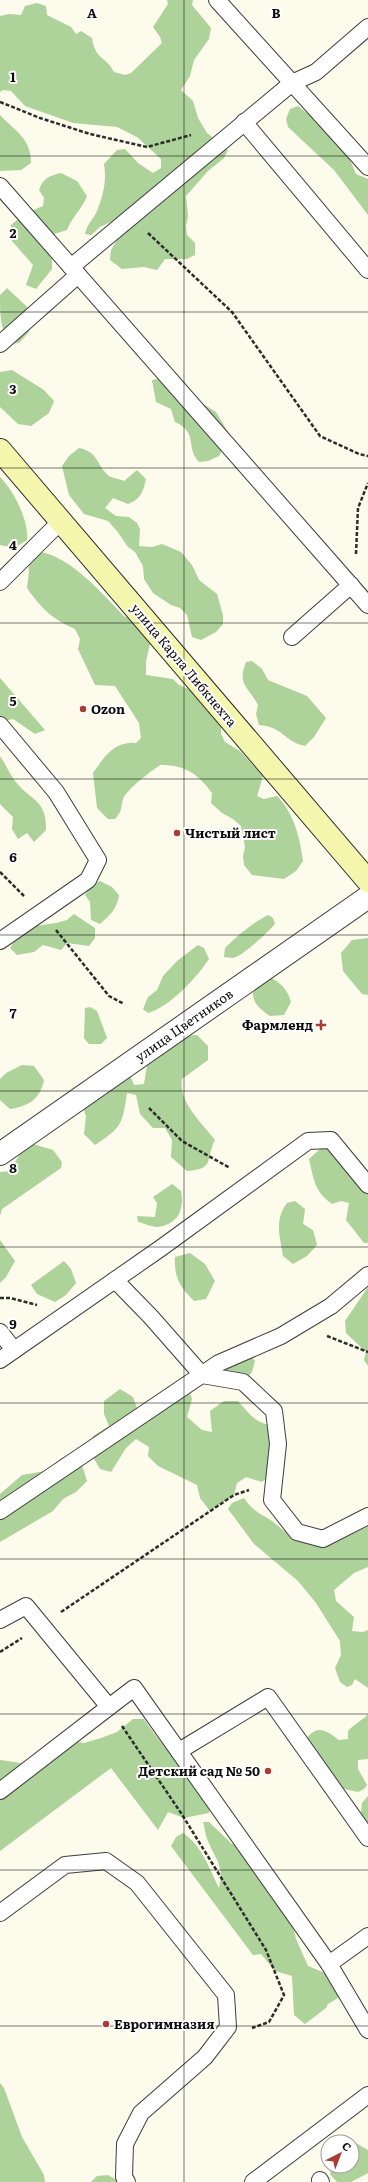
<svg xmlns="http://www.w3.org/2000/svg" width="368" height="2182" font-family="Literata,serif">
  <rect width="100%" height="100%" fill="#fdfbeb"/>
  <!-- forest -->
  <g fill="#add29a">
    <path d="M 167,0 L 193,0 L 192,5 L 211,28 L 209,39 L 194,60 L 190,76 L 181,90 L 193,101 L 198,118 L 207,133 L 228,150 L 224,158 L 208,171 L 186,196 L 188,216 L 186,226 L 187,235 L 195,243 L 195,255 L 187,259 L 165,259 L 157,270 L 144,267 L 122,269 L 110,260 L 111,250 L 120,235 L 119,226 L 113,221 L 100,227 L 91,235 L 85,234 C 88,222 93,220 97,211 C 103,196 107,181 104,164 L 117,150 L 125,149 L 138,163 L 153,173 L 161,168 L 161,159 L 137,137 L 117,127 L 73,123 L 25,106 L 11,91 L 3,90 L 0,92 L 0,16 L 9,14 L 21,15 L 25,6 L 37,3 L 46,6 L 47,15 L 71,27 L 76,34 L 81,31 L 92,38 C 95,60 106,56 114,72 L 125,75 L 131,73 L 162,43 L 160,37 L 153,27 L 168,4 Z"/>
    <polygon points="298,106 350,147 350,160 356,174 368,179 368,215 334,170 288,127 286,119 290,109"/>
    <path d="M 0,115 C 15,131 31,138 31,163 L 21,170 L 0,171 Z"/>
    <path d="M 61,173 L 77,181 L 87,196 C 82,209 72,217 67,230 L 54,234 L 48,241 L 52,257 L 52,269 L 36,289 L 26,285 L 33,265 L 12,241 L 11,225 L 24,214 L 43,206 L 44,198 L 39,190 C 43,178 49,176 61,173 Z"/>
    <path d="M 7,288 C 28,309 47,316 19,343 L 10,344 C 0,330 0,312 0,295 Z"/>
    <polygon points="12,370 44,390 54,401 49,413 31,426 18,424 0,407 0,372"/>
    <path d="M 163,378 L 216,412 L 228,432 L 226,444 L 219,456 L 208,461 L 199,462 C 185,447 199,433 175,422 L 171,409 L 156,402 L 152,380 Z"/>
    <path d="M 79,448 C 99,452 96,465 109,476 C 112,478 120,479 124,481 L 137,470 L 146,479 C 143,492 141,499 128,504 L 113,498 L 105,508 L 116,516 L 129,517 L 137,523 L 140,529 L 139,546 L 152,547 L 162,544 L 181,552 L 192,565 L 199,580 L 217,594 L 223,615 L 223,624 L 216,632 L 201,640 L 192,637 L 187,615 L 180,608 L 171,605 L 153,593 L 144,579 L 143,566 L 135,552 L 128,547 L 117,531 L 108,521 L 84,514 L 69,495 L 62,466 L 69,456 Z"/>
    <path d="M 0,477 C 14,491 29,521 27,540 L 14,548 L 0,545 Z"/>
    <path d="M 40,552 C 72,557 103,595 125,617 L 136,618 L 151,640 L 146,661 L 146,675 L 173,679 L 179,685 L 198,693 L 221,723 L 221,734 L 225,742 L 240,751 L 263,776 L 257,796 L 264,799 L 277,796 C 294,813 300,838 303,861 L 296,871 L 284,879 L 252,875 L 244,865 L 243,856 L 245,847 L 241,826 L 233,819 L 222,813 L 211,803 L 212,793 C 197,773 185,765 160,765 C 150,772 127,789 123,799 C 120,809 123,810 115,819 L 108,819 L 97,808 L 93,773 C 104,757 114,741 136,743 L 141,738 L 139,723 L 115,686 L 95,685 L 78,649 L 80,639 L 75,629 C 52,619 41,608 27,588 L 29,572 L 28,562 Z"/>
    <path d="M 252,661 L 262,669 L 268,680 L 307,696 L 326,718 L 314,737 L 305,746 C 283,741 284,727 259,725 L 256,714 L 258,705 C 248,686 237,685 246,662 Z"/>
    <polygon points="0,678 45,730 35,734 13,719 4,721 0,719"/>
    <path d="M 0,756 C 5,763 8,771 13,778 C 28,801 47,797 46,830 L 34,842 L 27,833 L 18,839 L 12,829 L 13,817 L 0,804 Z"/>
    <path d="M 100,881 L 112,887 L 119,895 C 117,909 110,915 100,924 L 91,920 L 90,902 L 85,895 L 93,884 Z"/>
    <polygon points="74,914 95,928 95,938 89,946 67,943 61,950 43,945 34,952 17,955 10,948 18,936 29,927 56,923 67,920"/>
    <path d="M 268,915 L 273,918 L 275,924 C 268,932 243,956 233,958 C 230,958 227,957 224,957 L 225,948 C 237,936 252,923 268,915 Z"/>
    <polygon points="368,938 368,995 362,994 343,971 341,953 352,940"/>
    <path d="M 198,945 L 204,948 L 209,959 C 197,977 170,1007 148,1013 L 143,1009 L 148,997 L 157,990 L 163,976 L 177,961 Z"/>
    <path d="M 265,975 C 279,981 287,988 291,1002 L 284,1015 L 270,1016 C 254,1005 250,999 255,980 Z"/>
    <polygon points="90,1007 97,1011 107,1038 101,1044 89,1044 84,1038 85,1008"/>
    <path d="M 197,1035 L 208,1046 L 208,1060 L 182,1079 C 178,1102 202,1123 215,1140 C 205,1159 216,1169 187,1171 L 171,1157 L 172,1140 L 165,1128 L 153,1128 L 140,1114 L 136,1095 L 127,1093 C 122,1125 122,1127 95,1145 L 84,1134 L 86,1116 L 82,1105 L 130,1075 L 134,1085 L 144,1084 L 147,1065 L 182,1036 Z"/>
    <path d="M 22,1065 L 34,1066 L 44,1080 C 40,1100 28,1106 10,1109 L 0,1100 L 0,1079 L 6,1073 Z"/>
    <polygon points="33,1144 53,1150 62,1162 61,1168 2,1209 0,1216 0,1172 18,1170 15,1162 23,1149"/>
    <path d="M 345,1144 C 357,1158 347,1182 368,1194 L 368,1243 L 364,1243 L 346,1220 L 349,1203 L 341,1201 L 332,1204 C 314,1191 314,1180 309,1159 L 320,1149 L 333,1149 Z"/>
    <path d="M 172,1184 L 181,1191 C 185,1210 177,1225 157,1227 C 151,1227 144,1223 138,1222 L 137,1216 L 155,1217 L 157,1203 L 153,1197 Z"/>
    <path d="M 295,1201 L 305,1209 L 303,1224 L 313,1230 L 317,1245 L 307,1256 L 293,1264 L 283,1256 C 280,1236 274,1220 287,1203 Z"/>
    <polygon points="0,1240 15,1261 6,1277 0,1283"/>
    <path d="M 190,1253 L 205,1264 L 215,1281 L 206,1299 L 194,1301 C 180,1287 174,1278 175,1257 Z"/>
    <polygon points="64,1261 71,1269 76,1283 66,1295 55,1302 37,1294 31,1285"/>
    <polygon points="368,1287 368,1366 364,1360 366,1352 346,1333 345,1321"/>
    <polygon points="246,1351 255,1361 252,1372 243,1382 231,1380 219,1363"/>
    <path d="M 174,1384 L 187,1385 L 192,1399 L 187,1417 L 202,1430 L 212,1432 L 210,1411 L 224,1401 L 238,1401 C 250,1415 256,1424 276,1426 L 275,1472 L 262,1482 L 246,1477 L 237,1483 L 234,1495 L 210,1511 L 200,1498 L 197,1485 L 158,1466 L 148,1456 L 149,1447 L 136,1439 L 126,1448 L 111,1472 L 100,1469 L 90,1452 L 93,1436 L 109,1426 L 104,1414 L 104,1401 L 120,1389 L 133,1397 L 137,1408 L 145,1413 Z"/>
    <polygon points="63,1457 82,1465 87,1481 76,1492 63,1499 53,1511 0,1542 0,1494 22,1475 45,1471"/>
    <path d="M 244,1498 C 251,1509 258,1513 269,1519 C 277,1524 282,1531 292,1535 C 299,1537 356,1526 368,1525 L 368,1567 L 354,1573 L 334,1590 L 336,1601 L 354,1617 L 352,1631 L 363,1632 L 368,1630 L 368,1688 L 355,1679 L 352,1685 L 347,1687 L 340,1682 L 335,1668 L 341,1655 L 340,1641 L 316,1603 L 298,1581 L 254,1544 L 228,1509 L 232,1503 Z"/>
    <path d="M 368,1714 L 368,1759 L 358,1760 L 358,1769 L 367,1785 L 364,1789 L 358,1792 L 344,1789 L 305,1741 C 316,1724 325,1729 339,1740 L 348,1739 L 348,1731 C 354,1724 362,1721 368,1714 Z"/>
    <path d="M 133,1719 L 144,1719 C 161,1744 178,1766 207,1777 C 213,1790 213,1798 209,1813 L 184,1818 L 168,1812 L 158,1830 L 111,1768 L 0,1851 L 0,1760 L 21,1763 L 66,1740 L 84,1743 L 101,1738 L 117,1732 Z"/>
    <polygon points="368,1796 368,1831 360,1824 362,1803"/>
    <path d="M 203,1822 L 209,1822 L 232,1844 L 244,1843 L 287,1904 L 296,1939 L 308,1966 L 325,1973 L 333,1971 L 346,1993 L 328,2004 L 326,2008 L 305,2024 L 294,2015 L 292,1976 L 275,1971 L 261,1954 L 253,1955 L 171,1846 L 176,1837 L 183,1833 C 202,1846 209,1868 219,1888 C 225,1866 215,1859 208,1841 C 205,1835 205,1828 203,1822 Z"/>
    <polygon points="0,2083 4,2088 22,2137 44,2175 45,2182 0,2182"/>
    <polygon points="351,2140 368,2150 368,2173 351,2182 337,2182 330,2174 332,2166 352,2166 352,2142 348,2142"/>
    <polygon points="108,2175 120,2182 91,2182 97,2176"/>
  </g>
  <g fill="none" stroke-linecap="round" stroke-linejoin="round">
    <!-- service casing -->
    <g stroke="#3e3e3e" stroke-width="18">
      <g id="service">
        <polyline points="217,0 368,167"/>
        <polyline points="244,122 368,270"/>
        <polyline points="0,186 368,605"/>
        <polyline points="71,267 292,83 316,72 368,27"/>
        <polyline points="0,344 78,275"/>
        <polyline points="0,582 61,521"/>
        <polyline points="292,637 351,585"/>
        <polyline points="0,725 56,792 98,860 88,880 0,941"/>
        <polyline points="115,1280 151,1317 202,1375 243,1382 274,1411 278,1444 272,1500 297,1532 323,1539 368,1516"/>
        <polyline points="0,1332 14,1350"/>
        <polyline points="0,1360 161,1248 308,1141 331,1140 368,1185"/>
        <polyline points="0,1511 219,1363 281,1336 331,1306 368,1275"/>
        <polyline points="0,1620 26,1606 109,1707 0,1791"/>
        <polyline points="109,1707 134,1688 329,1964 368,2030"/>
        <polyline points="179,1751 268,1697 368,1838"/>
        <polyline points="0,1913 65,1865 106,1861 137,1883 226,1995 228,2027 205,2057 141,2113 125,2144 124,2177 127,2182"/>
        <polyline points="329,1964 368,1936"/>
        <polyline points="320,2180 321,2182"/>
        <polyline points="253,2182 368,2095"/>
      </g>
    </g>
    <!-- tertiary casing -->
    <g stroke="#3e3e3e" stroke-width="24">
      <polyline id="tertiary" points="0,1154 368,897"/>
    </g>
    <!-- secondary casing -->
    <g stroke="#2d2d2d" stroke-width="24">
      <polyline id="secondary" points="0,450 368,881"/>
    </g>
    <!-- path -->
    <g stroke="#2d2d2d" stroke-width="2.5" stroke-dasharray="4 2" stroke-linecap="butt">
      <polyline points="0,102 40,118 90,134 147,147 191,135"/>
      <polyline points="148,233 232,312 320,436 359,454 368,456"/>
      <polyline points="356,554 358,508 368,483"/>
      <polyline points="0,872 24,896"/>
      <polyline points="56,930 109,996 124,1004"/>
      <polyline points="149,1108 182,1141 230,1168"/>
      <polyline points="0,1298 10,1298 37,1305"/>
      <polyline points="327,1336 368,1352"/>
      <polyline points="61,1612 234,1495 249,1490"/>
      <polyline points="0,1652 22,1638"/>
      <polyline points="122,1726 181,1813 266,1950 284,1995 269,2022 252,2028"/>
    </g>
    <!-- service -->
    <use href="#service" stroke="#fff" stroke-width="16"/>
    <!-- tertiary -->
    <use href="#tertiary" stroke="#fff" stroke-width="22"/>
    <!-- secondary -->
    <use href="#secondary" stroke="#f5f6ad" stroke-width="22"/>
  </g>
  <!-- grid -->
  <path fill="none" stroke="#0b0b0b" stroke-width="1" stroke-opacity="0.55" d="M 184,0 L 184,2182M 0,156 L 368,156M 0,312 L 368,312M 0,468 L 368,468M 0,623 L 368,623M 0,779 L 368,779M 0,935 L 368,935M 0,1091 L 368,1091M 0,1247 L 368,1247M 0,1403 L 368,1403M 0,1559 L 368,1559M 0,1714 L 368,1714M 0,1870 L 368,1870M 0,2026 L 368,2026"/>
  <!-- markers -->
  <g fill="#ab3c33" stroke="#fff" stroke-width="1.5">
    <circle cx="83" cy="709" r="4"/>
    <circle cx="177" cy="833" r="4"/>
    <path d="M319 1019h4v4h4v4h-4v4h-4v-4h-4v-4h4z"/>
    <circle cx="268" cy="1771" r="4"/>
    <circle cx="106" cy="2024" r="4"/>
  </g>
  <g text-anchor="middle" stroke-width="4" stroke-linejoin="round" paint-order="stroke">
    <!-- street labels -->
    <g font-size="13" fill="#0b0b0b" stroke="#fff">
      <text transform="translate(184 665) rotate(50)" y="5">улица Карла Либкнехта</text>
      <text transform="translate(184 1025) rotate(-35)" y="5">улица Цветников</text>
    </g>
    <!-- poi labels -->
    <g font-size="13" font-weight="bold" fill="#0b0b0b" stroke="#fff" text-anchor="start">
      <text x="91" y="714">Ozon</text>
      <text x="185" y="838">Чистый лист</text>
      <text x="313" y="1030" text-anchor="end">Фармленд</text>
      <text x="260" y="1776" text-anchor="end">Детский сад № 50</text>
      <text x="114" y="2029">Еврогимназия</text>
    </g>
  </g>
  <g font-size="13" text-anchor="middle" font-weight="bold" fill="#0b0b0b" stroke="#fff" stroke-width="4" stroke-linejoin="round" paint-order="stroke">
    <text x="92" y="18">A</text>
    <text x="276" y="18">B</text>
    <text x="13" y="82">1</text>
    <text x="13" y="238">2</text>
    <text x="13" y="394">3</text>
    <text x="13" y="550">4</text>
    <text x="13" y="706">5</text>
    <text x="13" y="862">6</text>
    <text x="13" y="1018">7</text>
    <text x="13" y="1173">8</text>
    <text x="13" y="1329">9</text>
  </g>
  <!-- north arrow -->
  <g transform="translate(340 2154) rotate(42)"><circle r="19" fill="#ffffff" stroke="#9d9d9d"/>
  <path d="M0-3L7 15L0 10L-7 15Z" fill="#ab3c33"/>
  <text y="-6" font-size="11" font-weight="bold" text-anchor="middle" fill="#0b0b0b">С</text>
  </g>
</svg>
